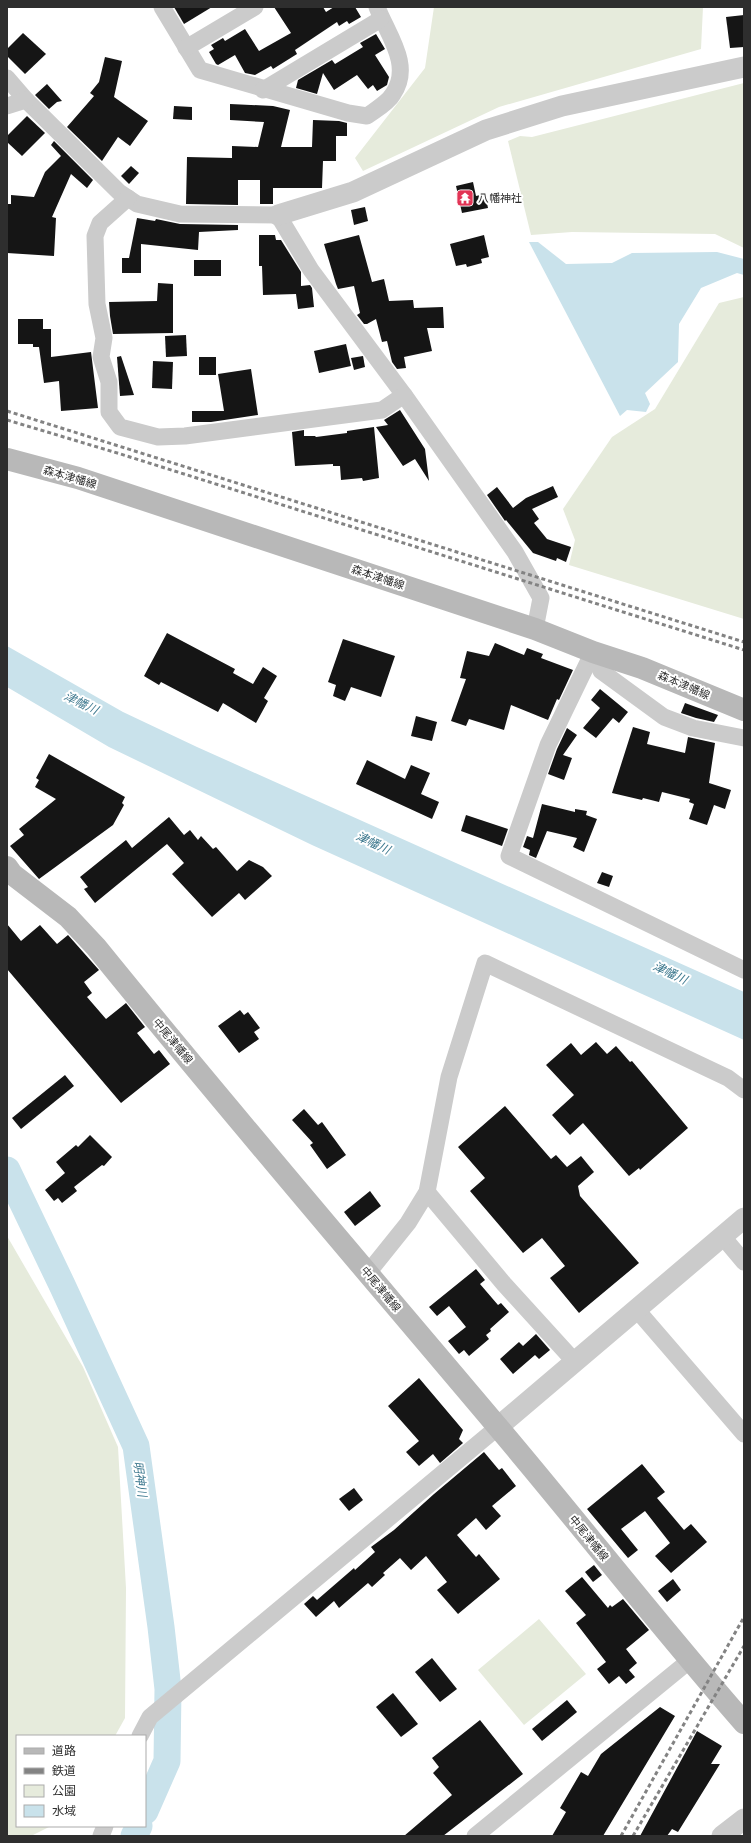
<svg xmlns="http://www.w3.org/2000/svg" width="751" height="1843" font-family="Signika,'Noto Sans JP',sans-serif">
  <rect width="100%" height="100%" fill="#fff"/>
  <!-- green -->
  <g fill="#e6ebdc">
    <polygon points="434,7 703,7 701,49 499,107 363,171 355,158 425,68"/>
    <polygon points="744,83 744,248 715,234 572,232 531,235 508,141 520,136 532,137"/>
    <polygon points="744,297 744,619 569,565 575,540 563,509 612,437 655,409 719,303"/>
    <polygon points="7,1236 83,1367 118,1447 126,1588 125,1718 115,1736 17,1736 17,1826 51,1826 31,1836 7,1836"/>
    <polygon points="539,1619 586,1674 524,1725 478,1670"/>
  </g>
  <!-- water -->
  <g fill="#c9e2eb">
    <polygon points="529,242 538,242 566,264 612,263 632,253 717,252 744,259 744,275 737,273 701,288 679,324 678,362 645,393 650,404 646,412 627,410 620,416"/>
    <polygon points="7,646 123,712 197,747 744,992 744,1040 312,845 109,747 7,687"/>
  </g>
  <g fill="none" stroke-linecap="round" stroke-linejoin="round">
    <!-- river -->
    <g stroke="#c9e2eb" stroke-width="27">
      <polyline points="7,1170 63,1287 136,1446 161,1627 168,1689 167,1761 145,1811"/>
      <polyline points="134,1836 139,1826"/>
    </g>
  </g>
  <!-- building -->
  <g fill="#151515">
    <polygon points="174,7 212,7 184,24"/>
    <polygon points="274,7 323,7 326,12 334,7 355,7 361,17 349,24 347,21 339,26 337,22 295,50 297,54 273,69 271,66 255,75 245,73 235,55 218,65 216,64 209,52 214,49 211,45 223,38 225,41 245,29 259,51 291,33"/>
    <polygon points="744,15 744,47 730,48 726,17"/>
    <polygon points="23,33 46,54 25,74 7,56 7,49"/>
    <polygon points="376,34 385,49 375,55 389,77 387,85 377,91 373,85 368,89 357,75 334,90 323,73 317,94 296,88 298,80 332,60 335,64 363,47 360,43"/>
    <polygon points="105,57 122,61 114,97 148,121 130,146 118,137 102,161 67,127 94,96 90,93 99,82"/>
    <polygon points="47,84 62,101 57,102 49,109 35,95"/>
    <polygon points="230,104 273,106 290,110 281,147 312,147 313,120 339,121 347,123 347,136 336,136 336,161 323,161 322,188 273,188 273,204 260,204 260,180 238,180 238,205 186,204 187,157 232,158 232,146 258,147 264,122 230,120"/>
    <polygon points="174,106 192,107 192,120 173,119"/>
    <polygon points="27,116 45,133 22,156 7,142 7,136"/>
    <polygon points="54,141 93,180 87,188 71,174 52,217 56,218 54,256 7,253 8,204 11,204 11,195 34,197 45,172 61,156 51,145"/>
    <polygon points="131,166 139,173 129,184 121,176"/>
    <polygon points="473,182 476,196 485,194 488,208 462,213 456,186"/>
    <polygon points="365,207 368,221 354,225 351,210"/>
    <polygon points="137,218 155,221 156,219 180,224 238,225 238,230 199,232 198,250 141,244 141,273 122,273 122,258 129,258"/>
    <polygon points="259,235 275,235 276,240 281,240 301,272 301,286 310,285 312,288 314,307 298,309 296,294 263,295 262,266 259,266"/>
    <polygon points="359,235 372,282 384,279 389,301 413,300 414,308 443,307 444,328 427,328 432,351 404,357 406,368 397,369 392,362 387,341 382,342 376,319 367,324 364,324 357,315 360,313 354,286 338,289 336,284 324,244"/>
    <polygon points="484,235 489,257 481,259 482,263 467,267 466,264 456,266 450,244"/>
    <rect x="194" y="260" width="27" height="16"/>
    <polygon points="158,283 173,284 173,333 113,334 110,316 109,302 157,301"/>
    <polygon points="18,319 43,319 43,329 51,329 51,357 91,352 98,408 61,411 59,381 44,383 39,347 33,347 33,344 18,344"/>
    <polygon points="186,335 187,356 166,357 165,336"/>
    <polygon points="346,344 351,366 319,373 314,351"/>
    <polygon points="121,356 134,395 120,396 117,357"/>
    <polygon points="363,356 365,367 354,370 351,358"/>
    <rect x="199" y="357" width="17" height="18"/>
    <polygon points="153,361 173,362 172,389 152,388"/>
    <polygon points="251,369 258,415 211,422 192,422 192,411 224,411 218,374"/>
    <polygon points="400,410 425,449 429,481 415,459 403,466 376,427 388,425 384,420"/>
    <polygon points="374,427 379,478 363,481 362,478 341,480 340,466 333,466 333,464 295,466 292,432 304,430 304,436 315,436 316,437 347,433 347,431"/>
    <polygon points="553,486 558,497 532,509 539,519 534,523 547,539 571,547 566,562 557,558 556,561 533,553 506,520 505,521 487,495 497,487 513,508 526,498"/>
    <polygon points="167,633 235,669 233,673 253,684 263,667 277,676 264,698 268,701 256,723 223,703 218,712 161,682 159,685 144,676"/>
    <polygon points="343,639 395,656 381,697 351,687 345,701 333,696 336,685 328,682"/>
    <polygon points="495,643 524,655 527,648 543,654 541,658 573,670 559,700 557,699 548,720 511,705 504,730 469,719 466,726 451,721 466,679 460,678 467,651 489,656"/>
    <polygon points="600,689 628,712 619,723 613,718 596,738 583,728 600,708 591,700"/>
    <polygon points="685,703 718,715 714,722 696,718 681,713"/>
    <polygon points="416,716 437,722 432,741 411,736"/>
    <polygon points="633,727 650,732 647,744 685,753 688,737 715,743 709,783 731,790 725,809 714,805 707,825 689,819 694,804 689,802 690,799 662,792 659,802 643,798 642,800 612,793"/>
    <polygon points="567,728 577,735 563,755 572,758 564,780 548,774 557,749"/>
    <polygon points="49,754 125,797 122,803 124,805 113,825 39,879 10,846 24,835 19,829 56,799 35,787 39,780 36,778"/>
    <polygon points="367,760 405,779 411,765 430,773 421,794 439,802 432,819 356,784"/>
    <polygon points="542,804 575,812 575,809 587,811 586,815 597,819 584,852 573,847 577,838 547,831 536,858 529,855 530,850 523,847 527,836 533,838"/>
    <polygon points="466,815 508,829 502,846 461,831"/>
    <polygon points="169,817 184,835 190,830 198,840 201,836 213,849 216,847 237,871 249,860 263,867 272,876 245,900 239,893 212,917 172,874 184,863 167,844 95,903 84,889 88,887 80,877 126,840 132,848"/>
    <polygon points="602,872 613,876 609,887 597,883"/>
    <polygon points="7,924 21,941 40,925 57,944 68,935 99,970 84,982 92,993 87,997 106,1019 126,1003 145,1027 137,1033 154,1054 159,1050 170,1064 121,1103 7,969"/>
    <polygon points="240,1010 244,1015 248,1012 260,1028 254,1032 259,1039 239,1053 218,1026"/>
    <polygon points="596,1042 607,1054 616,1046 630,1062 632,1061 688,1128 640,1170 639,1168 629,1176 583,1123 570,1135 552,1115 574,1095 546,1065 571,1043 581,1055"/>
    <polygon points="65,1075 74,1086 21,1129 12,1118"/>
    <polygon points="505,1106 551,1159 556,1155 567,1167 581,1156 594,1172 578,1186 580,1196 639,1263 579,1313 550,1278 565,1266 542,1238 523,1253 470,1191 485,1178 458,1147"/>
    <polygon points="304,1109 318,1125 322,1122 346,1155 327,1169 310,1145 313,1143 292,1120"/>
    <polygon points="90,1135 112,1157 104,1166 102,1165 74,1187 77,1191 62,1203 58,1198 54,1201 45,1190 65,1173 56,1162 76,1145 78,1147"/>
    <polygon points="370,1191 381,1206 355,1226 344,1212"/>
    <polygon points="476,1269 485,1280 480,1284 498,1305 501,1303 509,1312 490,1329 491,1331 486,1335 489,1339 469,1356 464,1350 459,1354 448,1341 466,1327 449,1306 437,1316 429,1307"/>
    <polygon points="536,1334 550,1350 539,1359 535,1355 513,1374 500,1359 519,1342 523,1346"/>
    <polygon points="419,1378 463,1430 459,1439 463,1443 440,1463 433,1454 419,1466 406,1452 419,1441 388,1406"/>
    <polygon points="484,1452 499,1470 502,1468 516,1486 492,1506 501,1516 486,1530 476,1518 457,1535 476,1557 479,1554 500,1579 458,1614 437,1590 447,1582 426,1556 411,1570 400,1558 383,1573 385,1575 372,1587 368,1583 339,1608 334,1601 316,1617 304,1604 313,1596 317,1600 354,1568 355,1570 375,1552 371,1547 394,1530 434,1494"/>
    <polygon points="642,1464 665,1492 657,1498 684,1530 691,1524 707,1542 671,1573 655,1556 670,1543 645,1511 621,1529 638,1550 628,1558 587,1509"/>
    <polygon points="354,1488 363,1500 349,1511 339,1499"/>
    <polygon points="594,1565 602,1575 593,1582 585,1572"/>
    <polygon points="582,1577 608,1608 610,1605 612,1607 623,1599 649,1630 626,1649 637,1663 629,1670 635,1677 626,1684 619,1676 609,1684 597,1669 606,1662 576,1623 586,1615 565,1591"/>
    <polygon points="673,1579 681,1590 667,1602 658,1591"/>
    <polygon points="432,1658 457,1689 440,1702 415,1672"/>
    <polygon points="393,1693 418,1724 401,1737 376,1707"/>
    <polygon points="567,1700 577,1712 542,1741 532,1729"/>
    <polygon points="660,1707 675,1716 603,1836 552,1836 566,1812 560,1808 581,1772 588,1776 601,1754"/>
    <polygon points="480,1720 523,1774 443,1836 404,1836 452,1795 433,1773 439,1767 432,1758"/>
    <polygon points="697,1731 722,1746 711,1764 720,1764 678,1832 672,1829 667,1836 640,1836"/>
  </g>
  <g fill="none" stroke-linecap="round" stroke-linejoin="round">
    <!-- minor -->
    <g stroke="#cbcbcb" stroke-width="17">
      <path d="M 162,7 L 200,70 L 348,113 L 367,116 C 375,110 388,103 393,94 C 413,65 387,34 377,7"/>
      <polyline points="186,48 255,7"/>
      <polyline points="7,78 26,100 119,192 137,204 180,214 278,215 311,270 404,395 515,552 541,598 535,629"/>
      <polyline points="263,90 381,19"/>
      <polyline points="7,106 26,100"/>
      <polyline points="128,198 100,223 95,236 97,304 104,338 101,357 109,382 109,412 120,427 158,437 185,436 382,410 404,395"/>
      <polyline points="593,652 548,745 509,856 744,970"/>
      <polyline points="593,652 601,671 664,717 693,728 744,738"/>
      <polyline points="427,1192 504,1284 575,1362"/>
      <polyline points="723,1237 744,1262"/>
      <polyline points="367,1274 408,1223 427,1192 449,1077 485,963 728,1078 744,1090"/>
      <polyline points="637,1310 744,1434"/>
      <polyline points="140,1736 150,1717 498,1427"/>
      <polyline points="101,1836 105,1826"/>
      <polyline points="475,1836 689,1661"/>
    </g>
    <!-- tertiary -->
    <g stroke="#cbcbcb" stroke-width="21">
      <polyline points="278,215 353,192 486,130 562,106 744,67"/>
      <polyline points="498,1427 744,1218"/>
      <polyline points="722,1836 744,1819"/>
    </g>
    <!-- secondary -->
    <g stroke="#b8b8b8" stroke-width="22">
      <polyline points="7,459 78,478 535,629 593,652 642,668 744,710"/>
      <path d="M 7,867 L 12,874 L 68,917 L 96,947 C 227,1109 363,1267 497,1426 C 580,1524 659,1626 744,1723"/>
    </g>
    <!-- rail -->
    <g stroke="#838383" stroke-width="3" stroke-dasharray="4 3" stroke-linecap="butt">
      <polyline points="7,411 744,642"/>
      <polyline points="7,420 114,452 744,650"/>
      <polyline points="621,1836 744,1617"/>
      <polyline points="633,1836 744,1646"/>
    </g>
  </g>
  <!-- icons -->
  <defs>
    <g id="temple-square" transform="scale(0.9)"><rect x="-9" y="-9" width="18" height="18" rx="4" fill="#e23455" stroke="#fff"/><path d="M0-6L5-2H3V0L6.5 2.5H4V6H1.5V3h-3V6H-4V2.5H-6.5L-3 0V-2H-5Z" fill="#fff"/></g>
  </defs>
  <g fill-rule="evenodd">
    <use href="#temple-square" x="465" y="198"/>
  </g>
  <g text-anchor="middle" stroke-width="4" stroke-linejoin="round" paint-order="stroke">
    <!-- poi labels -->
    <g font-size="11" fill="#2e2e2e" stroke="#fff" text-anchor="start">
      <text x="478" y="202">八幡神社</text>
    </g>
    <!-- street labels -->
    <g font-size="11" fill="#2e2e2e" stroke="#fff">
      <text transform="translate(70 477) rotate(16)" y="4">森本津幡線</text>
      <text transform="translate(378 577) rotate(18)" y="4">森本津幡線</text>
      <text transform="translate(684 685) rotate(23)" y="4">森本津幡線</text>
      <text transform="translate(173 1041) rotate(50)" y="4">中尾津幡線</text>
      <text transform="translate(381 1289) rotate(50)" y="4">中尾津幡線</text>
      <text transform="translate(589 1538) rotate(51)" y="4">中尾津幡線</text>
    </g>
    <!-- water labels -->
    <g font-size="12" font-style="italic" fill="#3e798f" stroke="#fff">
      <text transform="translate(81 703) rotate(26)" y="4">津幡川</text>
      <text transform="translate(373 843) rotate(25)" y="4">津幡川</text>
      <text transform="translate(670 973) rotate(25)" y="4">津幡川</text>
      <text transform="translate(140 1479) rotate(82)" y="4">明神川</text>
    </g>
  </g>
  <!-- border -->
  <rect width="751" height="1843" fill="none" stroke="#2e2e2e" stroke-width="16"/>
  <!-- legend -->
  <rect x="16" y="1735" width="130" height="92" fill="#ffffff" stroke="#ababab"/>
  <rect x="24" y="1748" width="20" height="6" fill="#b8b8b8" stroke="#ababab"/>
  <text x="52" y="1755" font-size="12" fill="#2e2e2e">道路</text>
  <rect x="24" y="1768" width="20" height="6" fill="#838383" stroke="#ababab"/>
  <text x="52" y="1775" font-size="12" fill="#2e2e2e">鉄道</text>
  <rect x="24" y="1785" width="20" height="12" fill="#e6ebdc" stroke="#ababab"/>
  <text x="52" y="1795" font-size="12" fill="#2e2e2e">公園</text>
  <rect x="24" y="1805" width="20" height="12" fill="#c9e2eb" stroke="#ababab"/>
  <text x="52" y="1815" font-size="12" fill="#2e2e2e">水域</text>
</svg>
